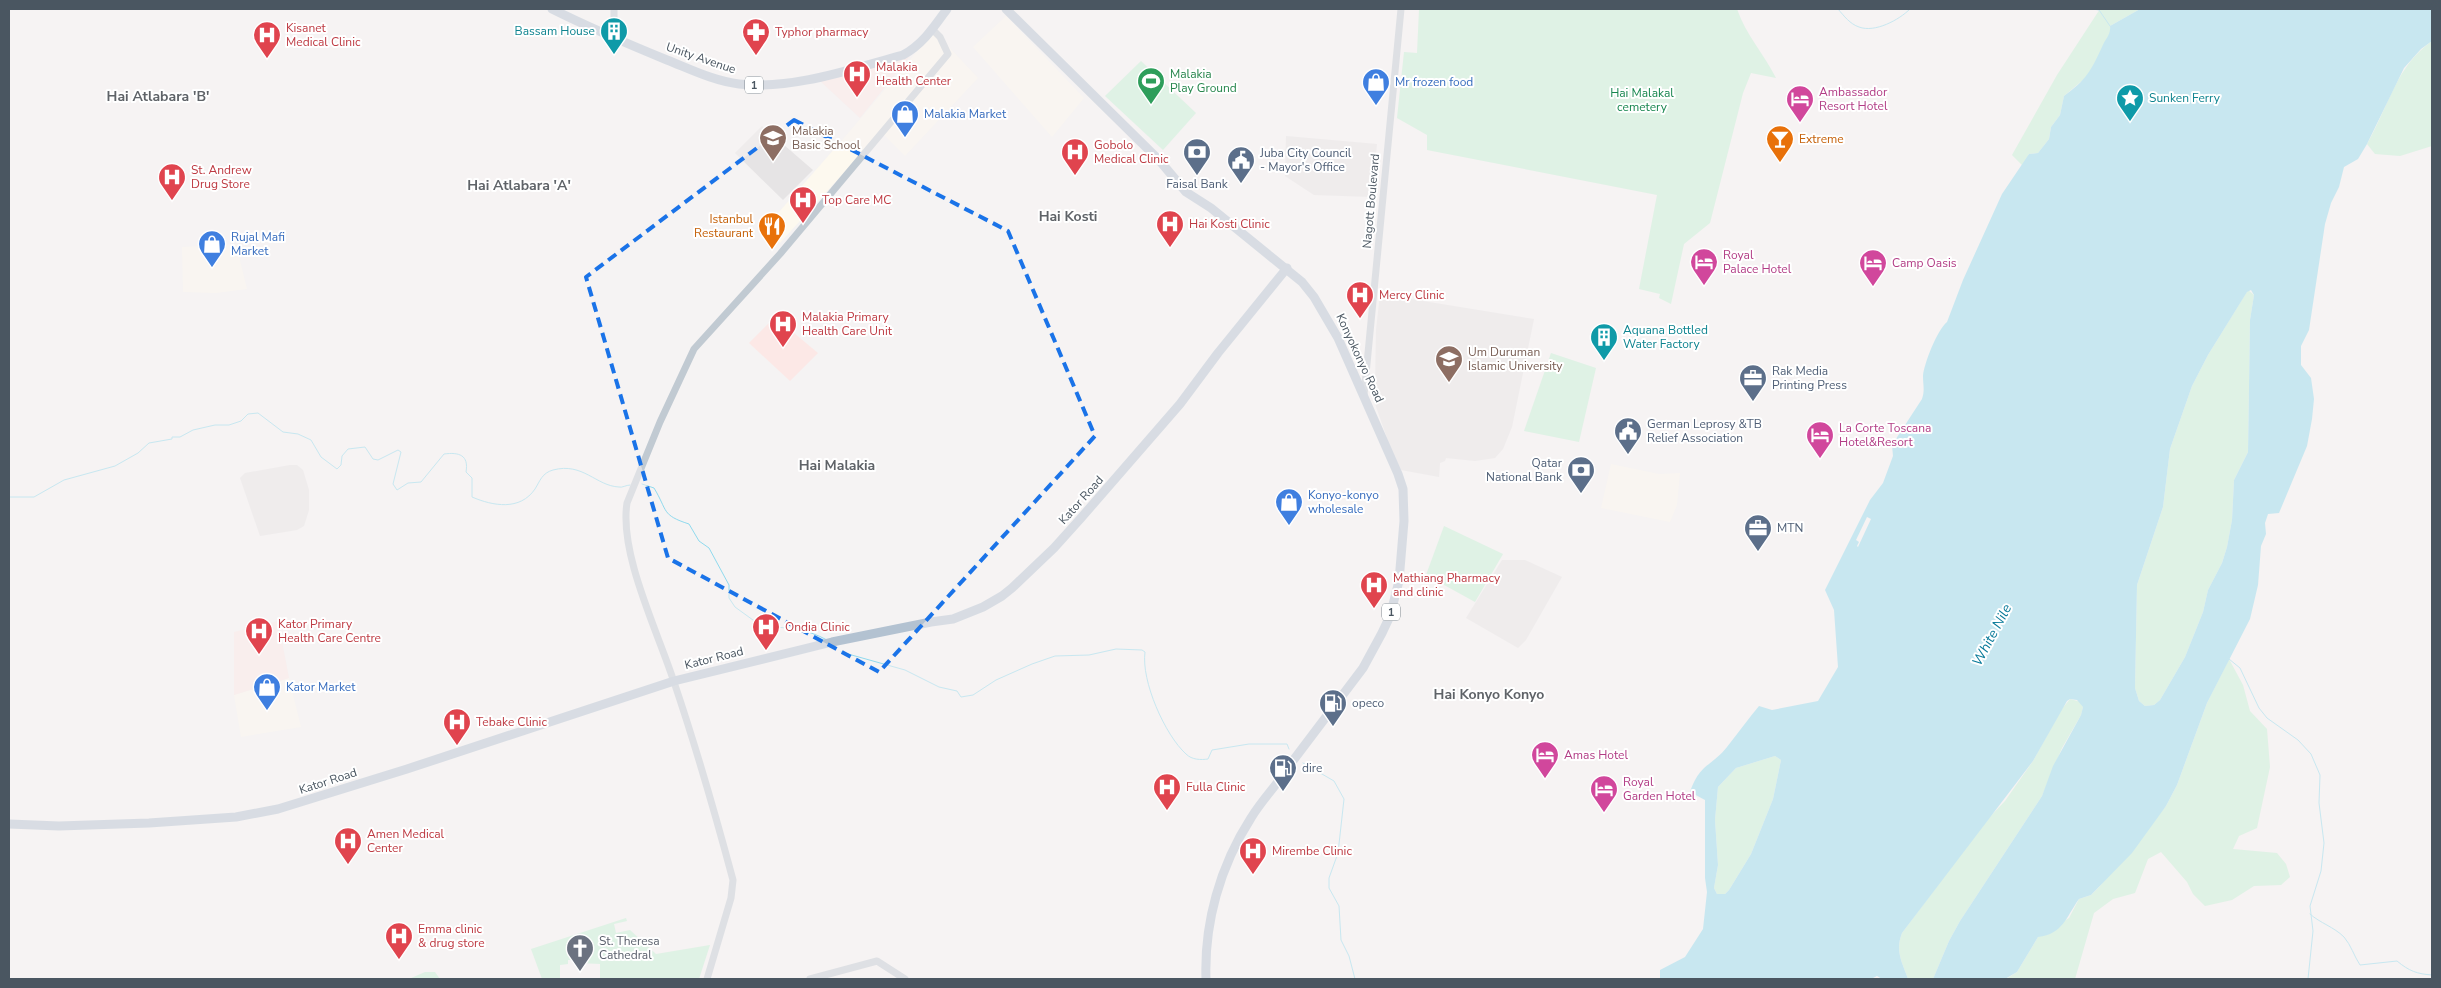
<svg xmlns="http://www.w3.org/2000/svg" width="2441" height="988" viewBox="0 0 2441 988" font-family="'Nunito Sans',sans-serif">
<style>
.commercial{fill:#fdf9ef}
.education{fill:#e6e4e5}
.medical{fill:#fce8e6}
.green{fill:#c3f1d5}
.water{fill:#90daee;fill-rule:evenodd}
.pier{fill:#f5f3f3}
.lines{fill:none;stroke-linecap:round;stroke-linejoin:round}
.stream{stroke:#90daee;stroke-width:1}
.minor{stroke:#c1cad2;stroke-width:7}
.major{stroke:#b3c2d1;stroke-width:9}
.marked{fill:none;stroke:#1a73e8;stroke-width:4;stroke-dasharray:10 6;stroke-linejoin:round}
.labels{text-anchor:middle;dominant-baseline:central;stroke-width:4;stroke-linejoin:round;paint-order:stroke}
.shield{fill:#fff;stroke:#808990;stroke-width:1}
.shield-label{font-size:11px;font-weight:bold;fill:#4a5661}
.health-label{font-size:12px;fill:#be3a42;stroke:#fff;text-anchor:start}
.culture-label{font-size:12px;fill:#0d838f;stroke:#fff;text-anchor:start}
.street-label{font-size:12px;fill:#4a5661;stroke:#fff}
.leisure-label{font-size:12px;fill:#27864d;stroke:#fff;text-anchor:start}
.shop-label{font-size:12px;fill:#366cbe;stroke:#fff;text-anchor:start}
.hotel-label{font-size:12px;fill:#b23c85;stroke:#fff;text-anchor:start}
.park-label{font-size:12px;fill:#17864f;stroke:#fff}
.education-label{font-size:12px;fill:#785e54;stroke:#fff;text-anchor:start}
.food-label{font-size:12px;fill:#c56008;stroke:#fff;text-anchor:start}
.service-label{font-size:12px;fill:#4e5e75;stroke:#fff;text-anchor:start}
.worship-label{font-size:12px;fill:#5b616d;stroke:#fff;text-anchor:start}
.neighbourhood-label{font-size:14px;font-weight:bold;fill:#5f6368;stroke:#fff}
.water-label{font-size:14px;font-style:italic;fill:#0c7c9b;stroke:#fff}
</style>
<rect width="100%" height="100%" fill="#f5f3f3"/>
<!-- commercial -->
<g class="commercial">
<polygon points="1006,16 1084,98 1052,137 973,47"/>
<polygon points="934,31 978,78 905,156 881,132 780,243 764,229 850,131"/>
<polygon points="236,244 247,289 216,293 183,292 182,247"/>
<polygon points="1611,464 1659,474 1680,473 1677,505 1670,522 1601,508"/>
<polygon points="289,678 301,727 241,737 234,695"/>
</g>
<!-- education -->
<g class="education">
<polygon points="762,126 813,170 783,200 735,153"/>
<polygon points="1286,136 1377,144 1372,197 1314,195 1285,176"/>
<polygon points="1380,294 1534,319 1512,427 1503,449 1495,458 1475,461 1446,458 1445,461 1440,463 1439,477 1401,470 1390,447 1371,392 1375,390 1376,330"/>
<polygon points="290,465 297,465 303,470 309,490 309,510 304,526 297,530 260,536 240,478 245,473"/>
<polygon points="1502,560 1525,560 1562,577 1526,640 1518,648 1466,618"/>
</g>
<!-- medical -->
<g class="medical">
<polygon points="910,56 860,118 818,79"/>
<polygon points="775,317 818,353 790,381 749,343"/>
<polygon points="278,621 289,678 234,695 234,632"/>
</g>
<!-- green -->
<g class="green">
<path d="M1405,9H1737C1746,35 1764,54 1776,78L1751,73L1743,93L1710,223L1684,244L1671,304L1659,298L1660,294L1639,289L1657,195L1427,150V135L1397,118L1404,52L1417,53L1419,10Z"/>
<polygon points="2100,9 2140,9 2110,26 2110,35 2090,74 2064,96 2060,115 2051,127 2049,139 2038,153 2029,154 2023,166 2012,155 2057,75"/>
<path d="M2432,41V146L2400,156L2375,154L2367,144C2388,108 2396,66 2432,41Z"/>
<polygon points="1141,61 1196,113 1163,150 1105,96"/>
<polygon points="2248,290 2254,295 2250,320 2248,452 2234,480 2232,520 2227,547 2222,563 2208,590 2203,612 2185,657 2160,700 2154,705 2145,706 2139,701 2135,688 2137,585 2163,507 2170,449 2192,386 2208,355"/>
<polygon points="1551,353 1596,368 1579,442 1524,431"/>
<polygon points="1444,526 1503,554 1475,602 1426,575"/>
<polygon points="2229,659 2243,685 2250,711 2267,729 2270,767 2257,828 2239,836 2233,849 2277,853 2286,864 2290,877 2281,885 2254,886 2232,900 2205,906 2193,894 2187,882 2161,852 2148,859 2135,893 2113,899 2094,913 2075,979 2006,979 2017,972 2038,937 2069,918 2079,899 2091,895 2099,887 2166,806 2177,785 2207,703"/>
<path d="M2070,699L2081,702L2083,707L2081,715L2062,748L2042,796L1960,921L1949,941L1933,979H1908C1902,962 1895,951 1902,933L1985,822L2005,801L2033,761L2061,710Z"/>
<polygon points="1775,756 1781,760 1773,799 1751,854 1729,890 1725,894 1717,894 1714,888 1718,865 1715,820 1718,787 1736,768"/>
<polygon points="626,918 627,921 614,924 616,933 630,930 656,954 710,945 699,979 600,979 600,964 580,963 580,960 568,960 568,964 560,965 560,979 542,979 531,949"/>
<polygon points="425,972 435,972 440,979 409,979"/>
</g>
<!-- water -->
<path class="water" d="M2140,9H2432V41L2421,49L2404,68L2367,144L2358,159L2344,167L2339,187L2331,203L2325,224L2309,330L2301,346V365L2311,378L2314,399L2312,419L2307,446L2279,513L2268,514L2265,523L2266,534L2261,546L2258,585L2250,619L2207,703L2177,785L2166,806L2132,853L2091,895L2079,899C2066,917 2063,934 2038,937L2017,972L2005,979H1933L1949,941L1960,921L2042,796L2053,766L2081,715L2083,707L2077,700L2070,699L2067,701L2033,761L1902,933C1895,951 1902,962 1908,979H1882L1877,976L1871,979H1660V970L1685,957L1703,929L1707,892L1705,878V800L1690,792C1700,763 1711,767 1727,747C1738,733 1748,719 1759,706L1772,710L1818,701L1838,667L1834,610L1825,590L1870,500L1883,483L1893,456L1892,445L1922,399C1925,390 1923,385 1923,376C1924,364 1937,330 1947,322L1963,280L2002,194L2029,154L2038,153L2049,139L2051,127L2060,115L2064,96C2086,80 2091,71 2102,47C2105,39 2111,35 2110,26ZM2251,290L2254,295L2250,320L2248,452L2234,480L2232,520L2227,547L2222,563L2208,590L2203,612L2185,657L2160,700L2154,705L2145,706L2139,701L2135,688L2137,585L2163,507L2170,449L2192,386L2208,355L2247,292ZM1775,756L1781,760L1773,799L1751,854L1729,890L1725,894H1717L1714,888L1718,865L1715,820L1718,787L1736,768Z"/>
<!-- pier -->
<polygon class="pier" points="1867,517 1871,519 1858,547 1857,546 1859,542 1856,540"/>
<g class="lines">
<!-- stream -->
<g class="stream">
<path d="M1838,9C1844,16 1850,24 1859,27C1875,33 1899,20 1910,9"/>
<polyline points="2093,9 2099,10 2110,26"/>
<path d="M642,484L654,488C668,511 661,515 689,524L699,541L709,548L729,585V598L735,607L764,628C786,626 807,629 827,640"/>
<path d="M9,497H34L64,480L115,466L138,453L149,443L172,439V437H180L193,430L215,425H229L241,421L248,414L258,413L283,432L298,434L311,440L321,457L337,469L341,465L342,456L348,449L365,447L373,459L378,460L398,450L401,452L393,484L397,490L408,483L421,482L444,454C459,452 469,455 466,472L472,478V497C493,506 520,511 535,489C540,481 542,473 553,470C583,462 596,486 619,487C622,488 626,485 630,485"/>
<path d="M841,652L905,670L939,687L957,691L961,697L973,695L996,680L1032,664L1055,656L1089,655L1116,649L1142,650L1145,652C1141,681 1165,735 1186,754C1192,760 1201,760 1208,759L1212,750L1249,744H1287L1289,749"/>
<polyline points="2229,659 2240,668 2259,708 2267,718 2298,740 2311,754 2320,775 2319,803 2324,843 2321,871 2310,906 2313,931 2308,979"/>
<polyline points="1303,763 1334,781 1344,799 1338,853 1329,878 1329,888 1339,906 1341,940 1349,956 1355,979"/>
<path d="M2310,914C2320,923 2334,927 2344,937C2351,945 2354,956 2360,965L2397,961C2409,971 2417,974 2432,975"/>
</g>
<!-- minor -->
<g class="minor">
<polyline points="614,9 614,39"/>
<polyline points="1364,395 1401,9"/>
<path d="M707,979L731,898L733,880C715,813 696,747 674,682C658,632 619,554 627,503L660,422L694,349L780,254L948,54L940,37L933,30"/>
<polyline points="810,979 877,961 905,979"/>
</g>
<!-- major -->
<g class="major">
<path d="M552,9C590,28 628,44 667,60C690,69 714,81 739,84C793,90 851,69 903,55C923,44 934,27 947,9"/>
<path d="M1006,9L1159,160L1186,192L1211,208L1302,282L1314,297L1338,338L1398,474L1403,489L1404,521L1399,581L1390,616L1382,633L1363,668L1292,762C1280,782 1263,798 1251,818C1220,866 1204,923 1206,979"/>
<polyline points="9,824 59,826 149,823 236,817 278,809 407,769 674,681 832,642 931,622 953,619 983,607 1002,596 1012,588 1054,548 1081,518 1180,404 1218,353 1287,268"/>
</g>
</g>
<!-- marked area -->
<path d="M0 0H2441V988H0ZM794,120L1008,231L1095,436L879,672L668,558L586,277Z" fill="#f5f3f3" fill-opacity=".55" fill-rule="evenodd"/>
<path class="marked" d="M794,120L1008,231L1095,436L879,672L668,558L586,277Z"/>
<!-- icons -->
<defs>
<g id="building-pin" transform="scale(1.4375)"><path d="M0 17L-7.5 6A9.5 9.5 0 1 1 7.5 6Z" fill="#0f9aa8" stroke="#fff"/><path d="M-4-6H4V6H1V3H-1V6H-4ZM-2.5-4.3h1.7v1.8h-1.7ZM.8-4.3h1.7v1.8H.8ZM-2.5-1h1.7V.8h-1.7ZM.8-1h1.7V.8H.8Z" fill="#fff"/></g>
<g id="pharmacy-pin" transform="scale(1.4375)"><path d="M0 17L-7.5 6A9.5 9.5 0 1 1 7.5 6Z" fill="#e0444e" stroke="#fff"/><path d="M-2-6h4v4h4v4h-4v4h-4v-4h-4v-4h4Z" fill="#fff"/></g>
<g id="hospital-pin" transform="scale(1.4375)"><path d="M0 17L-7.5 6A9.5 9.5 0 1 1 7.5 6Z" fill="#e0444e" stroke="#fff"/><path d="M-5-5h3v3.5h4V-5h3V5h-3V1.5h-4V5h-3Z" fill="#fff"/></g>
<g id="stadium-pin" transform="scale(1.4375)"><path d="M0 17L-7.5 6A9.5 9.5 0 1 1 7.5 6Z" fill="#2e9e5b" stroke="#fff"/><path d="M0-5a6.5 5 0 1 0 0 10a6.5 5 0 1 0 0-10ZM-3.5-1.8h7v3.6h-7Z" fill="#fff"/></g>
<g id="shop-pin" transform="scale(1.4375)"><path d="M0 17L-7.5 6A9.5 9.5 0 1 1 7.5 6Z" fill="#3f7fe0" stroke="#fff"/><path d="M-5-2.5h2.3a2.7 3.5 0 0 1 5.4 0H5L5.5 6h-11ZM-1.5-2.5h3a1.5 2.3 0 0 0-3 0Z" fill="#fff"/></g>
<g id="sight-pin" transform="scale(1.4375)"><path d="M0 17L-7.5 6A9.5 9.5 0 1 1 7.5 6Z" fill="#0f9aa8" stroke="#fff"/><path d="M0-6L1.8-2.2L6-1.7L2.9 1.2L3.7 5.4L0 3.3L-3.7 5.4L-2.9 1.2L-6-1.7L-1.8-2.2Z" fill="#fff"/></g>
<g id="hotel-pin" transform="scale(1.4375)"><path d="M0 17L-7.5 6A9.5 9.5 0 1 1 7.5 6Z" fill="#d1479c" stroke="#fff"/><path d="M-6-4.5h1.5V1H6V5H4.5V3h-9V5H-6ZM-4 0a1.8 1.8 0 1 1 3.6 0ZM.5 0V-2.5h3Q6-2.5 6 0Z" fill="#fff"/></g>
<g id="school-pin" transform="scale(1.4375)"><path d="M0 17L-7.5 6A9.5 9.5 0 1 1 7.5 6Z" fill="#8d6e63" stroke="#fff"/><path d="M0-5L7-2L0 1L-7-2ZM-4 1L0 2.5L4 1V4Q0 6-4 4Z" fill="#fff"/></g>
<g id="bar-pin" transform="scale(1.4375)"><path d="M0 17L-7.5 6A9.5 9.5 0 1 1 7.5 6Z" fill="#e8710a" stroke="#fff"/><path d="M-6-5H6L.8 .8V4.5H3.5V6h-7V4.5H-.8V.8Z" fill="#fff"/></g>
<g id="bank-pin" transform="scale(1.4375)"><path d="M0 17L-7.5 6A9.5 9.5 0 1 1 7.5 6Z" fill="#5c6f8a" stroke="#fff"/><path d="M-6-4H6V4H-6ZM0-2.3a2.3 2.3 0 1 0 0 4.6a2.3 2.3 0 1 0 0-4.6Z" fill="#fff"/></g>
<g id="civic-pin" transform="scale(1.4375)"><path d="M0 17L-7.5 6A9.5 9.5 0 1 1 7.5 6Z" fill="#5c6f8a" stroke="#fff"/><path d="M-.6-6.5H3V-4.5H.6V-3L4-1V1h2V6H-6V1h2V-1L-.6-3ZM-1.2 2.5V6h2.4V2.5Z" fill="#fff"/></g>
<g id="restaurant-pin" transform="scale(1.4375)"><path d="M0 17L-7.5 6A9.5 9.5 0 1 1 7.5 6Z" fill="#e8710a" stroke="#fff"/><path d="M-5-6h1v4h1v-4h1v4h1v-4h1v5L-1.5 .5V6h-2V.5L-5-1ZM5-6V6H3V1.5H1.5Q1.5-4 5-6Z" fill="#fff"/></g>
<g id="university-pin" transform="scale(1.4375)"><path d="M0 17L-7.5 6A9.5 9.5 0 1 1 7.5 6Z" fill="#8d6e63" stroke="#fff"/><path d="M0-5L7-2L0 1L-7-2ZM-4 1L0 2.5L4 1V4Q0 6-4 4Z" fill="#fff"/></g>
<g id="office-pin" transform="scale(1.4375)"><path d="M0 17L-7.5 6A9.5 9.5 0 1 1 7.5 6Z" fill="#5c6f8a" stroke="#fff"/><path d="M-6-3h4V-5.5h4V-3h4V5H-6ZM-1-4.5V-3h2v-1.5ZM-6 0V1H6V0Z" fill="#fff"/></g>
<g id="fuel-pin" transform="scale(1.4375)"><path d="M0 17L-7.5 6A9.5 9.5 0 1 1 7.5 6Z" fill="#5c6f8a" stroke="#fff"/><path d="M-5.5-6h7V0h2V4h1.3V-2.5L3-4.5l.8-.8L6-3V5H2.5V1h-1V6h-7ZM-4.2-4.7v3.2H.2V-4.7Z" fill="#fff"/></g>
<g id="church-pin" transform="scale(1.4375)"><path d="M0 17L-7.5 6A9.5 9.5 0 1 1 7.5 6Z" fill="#6b7280" stroke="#fff"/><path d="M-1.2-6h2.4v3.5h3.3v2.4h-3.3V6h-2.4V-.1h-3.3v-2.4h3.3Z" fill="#fff"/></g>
</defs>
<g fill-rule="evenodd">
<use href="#building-pin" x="614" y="31"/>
<use href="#pharmacy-pin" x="756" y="32"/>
<use href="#hospital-pin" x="267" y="35"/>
<use href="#hospital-pin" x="857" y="74"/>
<use href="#stadium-pin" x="1151" y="81"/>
<use href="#shop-pin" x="1376" y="82"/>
<use href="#sight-pin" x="2130" y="98"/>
<use href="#hotel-pin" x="1800" y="99"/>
<use href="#shop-pin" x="905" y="114"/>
<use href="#school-pin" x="773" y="138"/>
<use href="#bar-pin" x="1780" y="139"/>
<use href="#hospital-pin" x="1075" y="152"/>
<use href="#bank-pin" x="1197" y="152"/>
<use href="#civic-pin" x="1241" y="160"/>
<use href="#hospital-pin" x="172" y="177"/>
<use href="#hospital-pin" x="803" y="200"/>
<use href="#hospital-pin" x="1170" y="224"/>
<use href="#restaurant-pin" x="772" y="226"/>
<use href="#shop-pin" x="212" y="244"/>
<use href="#hotel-pin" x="1704" y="262"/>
<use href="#hotel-pin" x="1873" y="263"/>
<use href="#hospital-pin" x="1360" y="295"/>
<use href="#hospital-pin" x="783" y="324"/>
<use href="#building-pin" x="1604" y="337"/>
<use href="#university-pin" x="1449" y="359"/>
<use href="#office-pin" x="1753" y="378"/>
<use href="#civic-pin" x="1628" y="431"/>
<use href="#hotel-pin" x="1820" y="435"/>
<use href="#bank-pin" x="1581" y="470"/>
<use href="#shop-pin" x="1289" y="502"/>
<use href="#office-pin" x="1758" y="528"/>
<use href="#hospital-pin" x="1374" y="585"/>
<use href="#hospital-pin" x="766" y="627"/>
<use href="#hospital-pin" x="259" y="631"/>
<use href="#shop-pin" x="267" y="687"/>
<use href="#fuel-pin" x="1333" y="703"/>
<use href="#hospital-pin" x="457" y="722"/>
<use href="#hotel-pin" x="1545" y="755"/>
<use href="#fuel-pin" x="1283" y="768"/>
<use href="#hospital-pin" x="1167" y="787"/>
<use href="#hotel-pin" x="1604" y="789"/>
<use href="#hospital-pin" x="348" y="841"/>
<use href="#hospital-pin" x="1253" y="851"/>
<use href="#hospital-pin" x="399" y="936"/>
<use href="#church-pin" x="580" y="948"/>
</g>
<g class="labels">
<!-- shield labels -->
<g class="shield">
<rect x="745" y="76.5" width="18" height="17" rx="4"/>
<rect x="1382" y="603.5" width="18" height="17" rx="4"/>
</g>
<g class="shield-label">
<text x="754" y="85">1</text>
<text x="1391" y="612">1</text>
</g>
<!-- health labels -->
<g class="health-label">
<text x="286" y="28">Kisanet<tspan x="286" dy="14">Medical Clinic</tspan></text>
<text x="775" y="32">Typhor pharmacy</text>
<text x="876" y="67">Malakia<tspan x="876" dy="14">Health Center</tspan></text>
<text x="1094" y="145">Gobolo<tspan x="1094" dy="14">Medical Clinic</tspan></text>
<text x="191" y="170">St. Andrew<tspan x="191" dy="14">Drug Store</tspan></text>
<text x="822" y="200">Top Care MC</text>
<text x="1189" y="224">Hai Kosti Clinic</text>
<text x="1379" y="295">Mercy Clinic</text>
<text x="802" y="317">Malakia Primary<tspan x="802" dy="14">Health Care Unit</tspan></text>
<text x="1393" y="578">Mathiang Pharmacy<tspan x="1393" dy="14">and clinic</tspan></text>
<text x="278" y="624">Kator Primary<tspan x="278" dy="14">Health Care Centre</tspan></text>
<text x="785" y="627">Ondia Clinic</text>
<text x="476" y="722">Tebake Clinic</text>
<text x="1186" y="787">Fulla Clinic</text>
<text x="367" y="834">Amen Medical<tspan x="367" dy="14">Center</tspan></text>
<text x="1272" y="851">Mirembe Clinic</text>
<text x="418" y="929">Emma clinic<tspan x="418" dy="14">&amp; drug store</tspan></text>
</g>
<!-- culture labels -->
<g class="culture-label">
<text x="595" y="31" text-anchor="end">Bassam House</text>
<text x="2149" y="98">Sunken Ferry</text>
<text x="1623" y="330">Aquana Bottled<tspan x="1623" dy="14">Water Factory</tspan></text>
</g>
<!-- street labels -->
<g class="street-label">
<text transform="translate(701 58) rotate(19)">Unity Avenue</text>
<text transform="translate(1371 201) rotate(-85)">Nagott Boulevard</text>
<text transform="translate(1360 358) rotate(65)">Konyokonyo Road</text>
<text transform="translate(1081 500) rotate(-48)">Kator Road</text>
<text transform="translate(714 658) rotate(-14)">Kator Road</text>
<text transform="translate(328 781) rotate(-18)">Kator Road</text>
</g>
<!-- leisure labels -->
<g class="leisure-label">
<text x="1170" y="74">Malakia<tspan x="1170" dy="14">Play Ground</tspan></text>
</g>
<!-- shop labels -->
<g class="shop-label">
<text x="1395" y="82">Mr frozen food</text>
<text x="924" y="114">Malakia Market</text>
<text x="231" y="237">Rujal Mafi<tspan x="231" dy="14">Market</tspan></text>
<text x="1308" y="495">Konyo-konyo<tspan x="1308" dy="14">wholesale</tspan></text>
<text x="286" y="687">Kator Market</text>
</g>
<!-- hotel labels -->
<g class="hotel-label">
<text x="1819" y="92">Ambassador<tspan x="1819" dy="14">Resort Hotel</tspan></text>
<text x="1723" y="255">Royal<tspan x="1723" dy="14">Palace Hotel</tspan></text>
<text x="1892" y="263">Camp Oasis</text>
<text x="1839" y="428">La Corte Toscana<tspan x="1839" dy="14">Hotel&amp;Resort</tspan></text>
<text x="1564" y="755">Amas Hotel</text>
<text x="1623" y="782">Royal<tspan x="1623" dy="14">Garden Hotel</tspan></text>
</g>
<!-- park labels -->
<g class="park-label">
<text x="1642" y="93">Hai Malakal<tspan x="1642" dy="14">cemetery</tspan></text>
</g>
<!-- education labels -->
<g class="education-label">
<text x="792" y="131">Malakia<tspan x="792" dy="14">Basic School</tspan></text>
<text x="1468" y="352">Um Duruman<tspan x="1468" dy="14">Islamic University</tspan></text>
</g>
<!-- food labels -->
<g class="food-label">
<text x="1799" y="139">Extreme</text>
<text x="753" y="219" text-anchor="end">Istanbul<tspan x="753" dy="14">Restaurant</tspan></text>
</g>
<!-- service labels -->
<g class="service-label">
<text x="1260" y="153">Juba City Council<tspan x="1260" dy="14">- Mayor's Office</tspan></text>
<text x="1197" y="184" text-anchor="middle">Faisal Bank</text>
<text x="1772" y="371">Rak Media<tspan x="1772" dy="14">Printing Press</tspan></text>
<text x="1647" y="424">German Leprosy &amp;TB<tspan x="1647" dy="14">Relief Association</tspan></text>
<text x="1562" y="463" text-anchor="end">Qatar<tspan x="1562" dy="14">National Bank</tspan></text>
<text x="1777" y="528">MTN</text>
<text x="1352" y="703">opeco</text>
<text x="1302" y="768">dire</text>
</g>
<!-- worship labels -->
<g class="worship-label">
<text x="599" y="941">St. Theresa<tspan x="599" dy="14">Cathedral</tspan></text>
</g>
<!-- neighbourhood labels -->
<g class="neighbourhood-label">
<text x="158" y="96">Hai Atlabara 'B'</text>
<text x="519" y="185">Hai Atlabara 'A'</text>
<text x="1068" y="216">Hai Kosti</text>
<text x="837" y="465">Hai Malakia</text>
<text x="1489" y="694">Hai Konyo Konyo</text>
</g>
<!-- water labels -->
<g class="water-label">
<text transform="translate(1992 635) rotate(-62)">White Nile</text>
</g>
</g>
<!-- border -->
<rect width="2441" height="988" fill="none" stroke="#4a5661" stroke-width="20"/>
</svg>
